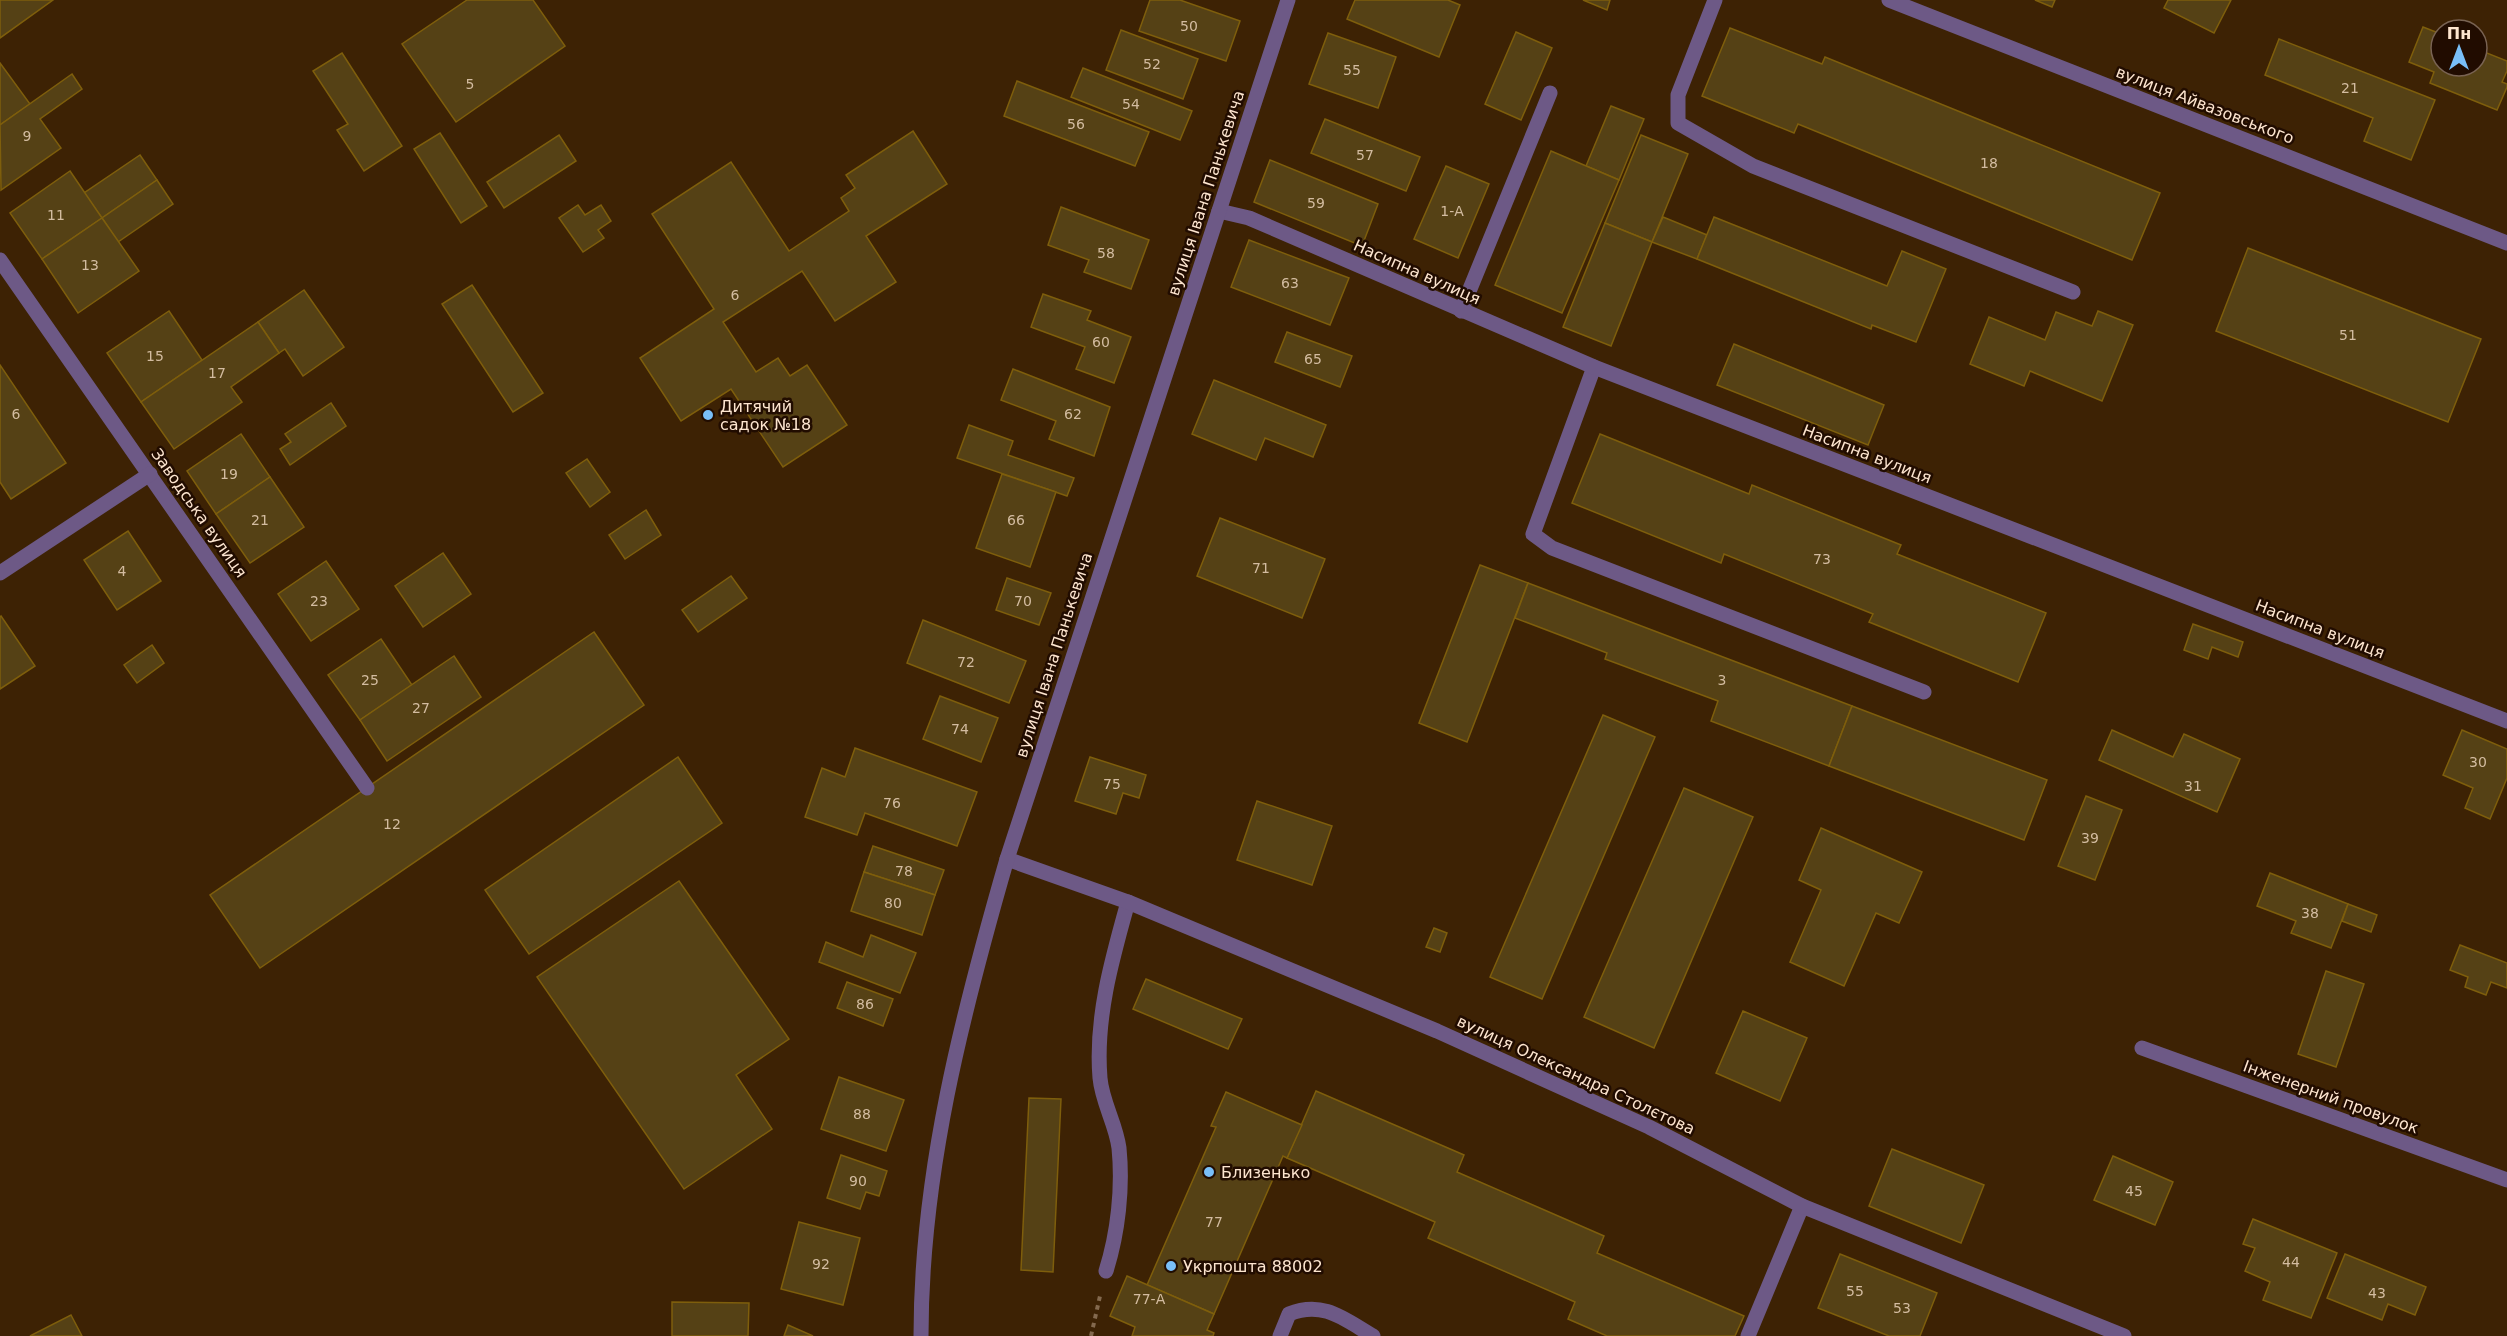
<svg xmlns="http://www.w3.org/2000/svg" width="2507" height="1336" viewBox="0 0 2507 1336" font-family="'DejaVu Sans',sans-serif">
<style>
.building{fill:#554115;stroke:#7e5e0c;stroke-width:1.5}
.lines{fill:none;stroke-linecap:round;stroke-linejoin:round}
.path{stroke:#83694e;stroke-width:4;stroke-dasharray:4.5 4.5;stroke-linecap:butt}
.service{stroke:#6d5986;stroke-width:15}
.minor{stroke:#6d5986;stroke-width:15}
.poi-dot{fill:#79bff8;stroke:#210c00;stroke-width:2}
.labels{text-anchor:middle;dominant-baseline:central;stroke-width:5;stroke-linejoin:round;paint-order:stroke}
.number-label{font-size:14px;fill:#d3bca0}
.street-label{font-size:16px;fill:#fde5cf;stroke:#210c00}
.poi-label{font-size:16px;fill:#fde5cf;stroke:#210c00;text-anchor:start}
</style>
<rect width="100%" height="100%" fill="#3d2204"/>
<!-- building -->
<g class="building">
<polygon points="0,0 53,0 0,38"/>
<polygon points="467,0 533,0 565,46 456,122 402,44"/>
<polygon points="1150,0 1180,0 1240,21 1226,61 1139,31"/>
<polygon points="1355,0 1448,0 1460,5 1439,57 1347,19"/>
<polygon points="1583,0 1610,0 1607,10"/>
<polygon points="2035,0 2055,0 2052,7"/>
<polygon points="2168,0 2231,0 2214,33 2164,8"/>
<polygon points="2423,27 2441,34 2441,66 2477,66 2477,49 2507,61 2507,71 2502,82 2507,84 2507,87 2497,110 2430,83 2434,72 2409,62"/>
<polygon points="1730,28 1822,64 1825,57 2160,193 2132,260 1798,124 1794,133 1702,96"/>
<polygon points="1121,30 1198,59 1183,99 1106,70"/>
<polygon points="1516,32 1552,48 1521,120 1485,104"/>
<polygon points="1328,33 1396,57 1378,108 1309,84"/>
<polygon points="2279,39 2435,100 2411,160 2364,141 2373,118 2265,75"/>
<polygon points="342,53 402,146 364,171 337,130 348,124 313,71"/>
<polygon points="0,63 30,104 0,125"/>
<polygon points="1083,68 1192,111 1180,140 1071,97"/>
<polygon points="72,74 82,89 40,119 61,148 1,190 0,125"/>
<polygon points="1017,81 1149,132 1135,166 1004,116"/>
<polygon points="1611,106 1644,119 1619,180 1586,166"/>
<polygon points="1325,119 1420,157 1406,191 1311,153"/>
<polygon points="913,131 947,184 866,236 896,282 835,321 802,271 723,322 756,372 778,358 790,376 807,365 847,425 783,467 731,389 681,421 640,358 714,309 652,214 731,162 789,251 849,211 841,198 855,188 846,175"/>
<polygon points="440,133 487,206 461,223 414,149"/>
<polygon points="559,135 576,161 504,208 487,182"/>
<polygon points="1641,135 1688,154 1652,242 1605,223"/>
<polygon points="1551,151 1619,180 1562,313 1495,285"/>
<polygon points="140,155 157,180 102,218 84,193"/>
<polygon points="1270,160 1378,204 1362,246 1254,202"/>
<polygon points="1446,166 1489,184 1458,258 1414,239"/>
<polygon points="70,171 102,218 42,259 10,213"/>
<polygon points="157,180 173,204 118,242 102,218"/>
<polygon points="578,205 585,215 601,205 611,221 598,230 604,238 583,252 559,218"/>
<polygon points="1061,207 1149,240 1131,289 1084,272 1089,260 1048,245"/>
<polygon points="1663,217 1707,235 1697,259 1652,242"/>
<polygon points="1714,217 1887,286 1902,251 1946,269 1916,342 1872,325 1871,329 1697,259"/>
<polygon points="102,218 139,271 78,313 42,259"/>
<polygon points="1605,223 1652,242 1611,346 1563,327"/>
<polygon points="1249,240 1349,278 1330,325 1231,287"/>
<polygon points="2248,248 2481,339 2448,422 2216,331"/>
<polygon points="472,285 543,393 513,412 442,304"/>
<polygon points="304,290 344,347 303,376 285,349 279,353 258,322"/>
<polygon points="1043,294 1091,311 1087,320 1131,337 1114,383 1076,369 1085,347 1031,327"/>
<polygon points="169,311 202,360 141,402 107,353"/>
<polygon points="2098,311 2133,325 2102,401 2030,371 2024,386 1970,364 1989,317 2045,340 2056,312 2092,326"/>
<polygon points="258,322 279,353 231,387 242,402 174,449 141,402"/>
<polygon points="1287,332 1352,356 1340,387 1275,362"/>
<polygon points="1734,344 1884,405 1868,445 1717,385"/>
<polygon points="0,365 66,463 11,499 0,482"/>
<polygon points="1013,369 1110,407 1094,456 1049,439 1056,421 1001,400"/>
<polygon points="1214,380 1326,425 1313,457 1265,438 1256,460 1192,434"/>
<polygon points="331,403 346,426 290,465 280,449 291,442 285,434"/>
<polygon points="969,425 1013,441 1008,455 1074,478 1067,496 957,458"/>
<polygon points="241,434 270,477 216,514 187,471"/>
<polygon points="1600,434 1749,494 1752,485 1901,545 1897,554 2046,613 2018,682 1869,622 1873,614 1724,554 1721,563 1572,503"/>
<polygon points="587,459 610,492 590,507 566,473"/>
<polygon points="1002,474 1056,492 1030,567 976,548"/>
<polygon points="270,477 304,527 250,563 216,514"/>
<polygon points="646,510 661,535 625,559 609,535"/>
<polygon points="1220,518 1325,559 1302,618 1197,576"/>
<polygon points="128,531 161,581 117,610 84,560"/>
<polygon points="443,553 471,594 423,627 395,586"/>
<polygon points="326,561 359,609 311,641 278,594"/>
<polygon points="1480,565 1528,583 1467,742 1419,723"/>
<polygon points="731,576 747,598 698,632 682,610"/>
<polygon points="1007,578 1051,593 1039,625 996,610"/>
<polygon points="1528,583 1852,706 1829,766 1711,721 1718,701 1605,659 1607,653 1515,618"/>
<polygon points="1,616 35,666 0,689 0,617"/>
<polygon points="923,620 1026,661 1009,703 907,663"/>
<polygon points="2193,624 2243,642 2238,657 2212,647 2208,659 2184,650"/>
<polygon points="594,632 644,705 260,968 210,895"/>
<polygon points="381,639 412,685 360,720 328,675"/>
<polygon points="152,645 164,663 137,683 124,665"/>
<polygon points="454,656 481,697 387,761 360,720"/>
<polygon points="940,696 998,718 981,762 923,739"/>
<polygon points="1852,706 2047,780 2024,840 1829,766"/>
<polygon points="1603,715 1655,737 1542,999 1490,977"/>
<polygon points="2112,730 2173,757 2184,734 2240,759 2217,812 2099,760"/>
<polygon points="2462,730 2507,749 2507,778 2490,819 2465,808 2473,788 2443,775"/>
<polygon points="855,748 977,792 957,846 865,813 857,835 805,817 822,768 845,777"/>
<polygon points="678,757 722,823 529,954 485,890"/>
<polygon points="1090,757 1146,775 1139,798 1123,793 1116,814 1075,801"/>
<polygon points="1684,788 1753,817 1654,1048 1584,1017"/>
<polygon points="2086,796 2122,810 2095,880 2058,866"/>
<polygon points="1257,801 1332,826 1312,885 1237,860"/>
<polygon points="1821,828 1922,872 1899,923 1876,913 1844,986 1790,962 1821,890 1799,880"/>
<polygon points="873,846 944,870 935,895 864,872"/>
<polygon points="864,872 935,895 922,935 851,911"/>
<polygon points="2270,873 2348,904 2331,948 2291,933 2296,921 2257,906"/>
<polygon points="679,881 789,1039 736,1075 772,1129 684,1189 537,977"/>
<polygon points="2348,904 2377,915 2371,932 2342,921"/>
<polygon points="1434,928 1447,933 1440,952 1426,947"/>
<polygon points="871,935 916,953 900,993 819,962 826,942 863,957"/>
<polygon points="2460,945 2507,963 2507,988 2491,982 2486,995 2465,987 2468,977 2450,970"/>
<polygon points="2326,971 2364,984 2336,1067 2298,1054"/>
<polygon points="1146,979 1242,1019 1228,1049 1133,1009"/>
<polygon points="847,982 893,999 883,1026 837,1008"/>
<polygon points="1743,1011 1807,1038 1780,1101 1716,1073"/>
<polygon points="839,1077 904,1100 886,1151 821,1129"/>
<polygon points="1316,1091 1464,1155 1457,1172 1604,1236 1597,1253 1744,1316 1735,1336 1607,1336 1568,1319 1575,1302 1428,1238 1435,1222 1287,1158"/>
<polygon points="1226,1092 1302,1125 1287,1158 1283,1156 1214,1314 1147,1285 1216,1127 1211,1126"/>
<polygon points="1029,1098 1061,1099 1053,1272 1021,1270"/>
<polygon points="1892,1149 1984,1185 1961,1243 1869,1206"/>
<polygon points="841,1155 887,1171 879,1196 866,1192 860,1209 827,1198"/>
<polygon points="2113,1156 2173,1182 2155,1225 2094,1200"/>
<polygon points="2253,1219 2337,1253 2311,1318 2263,1300 2270,1282 2245,1271 2255,1248 2243,1244"/>
<polygon points="799,1222 860,1238 843,1305 781,1289"/>
<polygon points="1840,1254 1937,1293 1920,1336 1889,1336 1818,1308"/>
<polygon points="2345,1254 2426,1287 2415,1315 2388,1304 2382,1320 2327,1298"/>
<polygon points="1127,1276 1214,1314 1207,1330 1214,1333 1213,1336 1132,1336 1135,1327 1110,1316"/>
<polygon points="672,1302 749,1303 748,1336 672,1336"/>
<polygon points="71,1315 82,1336 30,1336"/>
<polygon points="788,1325 813,1336 784,1336"/>
</g>
<g class="lines">
<!-- path -->
<polyline class="path" points="1091,1336 1100,1296"/>
<!-- service -->
<g class="service">
<polyline points="1715,0 1678,95 1678,123 1753,166 2073,292"/>
<polyline points="1461,311 1550,93"/>
<polyline points="1594,367 1533,534 1552,548 1924,692"/>
<path d="M1106,1271C1118,1233 1123,1188 1119,1148C1116,1124 1102,1102 1100,1078C1095,1018 1112,959 1128,902"/>
<path d="M1280,1336L1289,1314C1323,1300 1344,1319 1373,1336"/>
<polyline points="1748,1336 1802,1206"/>
</g>
<!-- minor -->
<g class="minor">
<polyline points="1889,0 2507,243"/>
<polyline points="1219,211 1249,218 1594,367 2507,721"/>
<polyline points="0,260 367,788"/>
<polyline points="0,573 150,474"/>
<polyline points="1007,859 1128,902 1437,1031 1649,1127 1802,1206 2124,1336"/>
<polyline points="2142,1048 2507,1180"/>
<path d="M921,1336C921,1173 962,1015 1007,859L1288,0"/>
</g>
</g>
<!-- markers -->
<g class="poi-dot">
<circle cx="708" cy="415" r="6"/>
<circle cx="1209" cy="1172" r="6"/>
<circle cx="1171" cy="1266" r="6"/>
</g>
<g class="labels">
<!-- number labels -->
<g class="number-label">
<text x="1189" y="26">50</text>
<text x="1152" y="64">52</text>
<text x="1352" y="70">55</text>
<text x="470" y="84">5</text>
<text x="2350" y="88">21</text>
<text x="1131" y="104">54</text>
<text x="1076" y="124">56</text>
<text x="27" y="136">9</text>
<text x="1365" y="155">57</text>
<text x="1989" y="163">18</text>
<text x="1316" y="203">59</text>
<text x="1452" y="211">1-А</text>
<text x="56" y="215">11</text>
<text x="1106" y="253">58</text>
<text x="90" y="265">13</text>
<text x="1290" y="283">63</text>
<text x="735" y="295">6</text>
<text x="2348" y="335">51</text>
<text x="1101" y="342">60</text>
<text x="155" y="356">15</text>
<text x="1313" y="359">65</text>
<text x="217" y="373">17</text>
<text x="16" y="414">6</text>
<text x="1073" y="414">62</text>
<text x="229" y="474">19</text>
<text x="260" y="520">21</text>
<text x="1016" y="520">66</text>
<text x="1822" y="559">73</text>
<text x="1261" y="568">71</text>
<text x="122" y="571">4</text>
<text x="319" y="601">23</text>
<text x="1023" y="601">70</text>
<text x="966" y="662">72</text>
<text x="370" y="680">25</text>
<text x="1722" y="680">3</text>
<text x="421" y="708">27</text>
<text x="960" y="729">74</text>
<text x="2478" y="762">30</text>
<text x="1112" y="784">75</text>
<text x="2193" y="786">31</text>
<text x="892" y="803">76</text>
<text x="392" y="824">12</text>
<text x="2090" y="838">39</text>
<text x="904" y="871">78</text>
<text x="893" y="903">80</text>
<text x="2310" y="913">38</text>
<text x="865" y="1004">86</text>
<text x="862" y="1114">88</text>
<text x="858" y="1181">90</text>
<text x="2134" y="1191">45</text>
<text x="1214" y="1222">77</text>
<text x="2291" y="1262">44</text>
<text x="821" y="1264">92</text>
<text x="1855" y="1291">55</text>
<text x="2377" y="1293">43</text>
<text x="1149" y="1299">77-А</text>
<text x="1902" y="1308">53</text>
</g>
<!-- street labels -->
<g class="street-label">
<text transform="translate(2205 105) rotate(21)">вулиця Айвазовського</text>
<text transform="translate(1206 193) rotate(-72)">вулиця Івана Панькевича</text>
<text transform="translate(1417 272) rotate(24)">Насипна вулиця</text>
<text transform="translate(1867 454) rotate(21)">Насипна вулиця</text>
<text transform="translate(199 513) rotate(55)">Заводська вулиця</text>
<text transform="translate(2320 629) rotate(21)">Насипна вулиця</text>
<text transform="translate(1054 655) rotate(-72)">вулиця Івана Панькевича</text>
<text transform="translate(1576 1075) rotate(25)">вулиця Олександра Столєтова</text>
<text transform="translate(2331 1097) rotate(20)">Інженерний провулок</text>
</g>
<!-- poi labels -->
<g class="poi-label">
<text x="720" y="406">Дитячий<tspan x="720" dy="18">садок №18</tspan></text>
<text x="1221" y="1172">Близенько</text>
<text x="1183" y="1266">Укрпошта 88002</text>
</g>
</g>
<!-- north arrow -->
<g transform="translate(2459 48)"><circle r="28" fill="#210c00" stroke="#796353" stroke-width="1.5"/>
<path d="M0-4.5L10 22L0 15L-10 22Z" fill="#79bff8"/>
<text y="-9" font-size="16" font-weight="bold" text-anchor="middle" fill="#fde5cf">Пн</text>
</g>
</svg>
